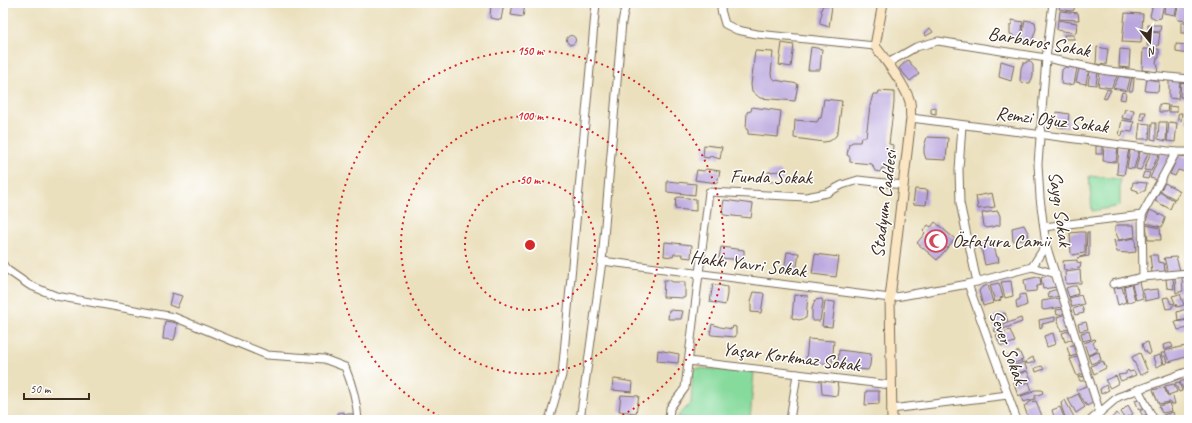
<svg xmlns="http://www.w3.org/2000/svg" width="1192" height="423" viewBox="0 0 1192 423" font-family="Caveat,sans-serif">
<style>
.green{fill:#86da9c;stroke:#60825d}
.building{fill:#b9a6dd}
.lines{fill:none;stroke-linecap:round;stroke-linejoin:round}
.street-casing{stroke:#796a56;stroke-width:9}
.secondary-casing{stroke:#796a56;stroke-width:11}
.street{stroke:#fff;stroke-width:7}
.secondary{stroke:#fbe6c4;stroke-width:9}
.ring{fill:none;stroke:#d62828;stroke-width:2;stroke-dasharray:2 4}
.labels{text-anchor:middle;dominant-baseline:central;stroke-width:3;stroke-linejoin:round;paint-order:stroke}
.street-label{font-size:19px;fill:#3b2a1e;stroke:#fff}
.poi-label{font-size:19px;fill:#3b2a1e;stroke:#fff;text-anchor:start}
.centre{fill:#d62828;stroke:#fff;stroke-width:2}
.ring-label{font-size:12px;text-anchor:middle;font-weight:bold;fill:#d62828;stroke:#fff;stroke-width:3;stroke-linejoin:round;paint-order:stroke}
</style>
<rect width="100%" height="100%" fill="#fff"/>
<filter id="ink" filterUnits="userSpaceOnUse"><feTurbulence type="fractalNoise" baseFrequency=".025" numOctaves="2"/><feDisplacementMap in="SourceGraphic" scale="8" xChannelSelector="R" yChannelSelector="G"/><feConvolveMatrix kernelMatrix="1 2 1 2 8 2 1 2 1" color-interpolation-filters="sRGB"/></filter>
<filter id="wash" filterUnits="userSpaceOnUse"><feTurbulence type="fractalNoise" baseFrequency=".012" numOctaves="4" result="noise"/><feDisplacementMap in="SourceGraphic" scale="16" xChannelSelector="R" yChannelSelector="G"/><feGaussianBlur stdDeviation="0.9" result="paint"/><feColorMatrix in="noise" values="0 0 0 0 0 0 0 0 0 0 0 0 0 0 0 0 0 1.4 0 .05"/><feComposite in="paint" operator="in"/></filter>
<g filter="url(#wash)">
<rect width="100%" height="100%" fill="#ebe0bd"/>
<!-- green -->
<g class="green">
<polygon points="1089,176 1120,179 1120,206 1092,211"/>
<polygon points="698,368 754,372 750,420 715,420 677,417 691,403 693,370"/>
</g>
<g id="blocks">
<!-- building -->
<g class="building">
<polygon points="491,3 504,3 501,20 490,18"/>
<polygon points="513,3 525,3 523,17 511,15"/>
<polygon points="1025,3 1038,3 1038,5 1027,5"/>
<polygon points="1060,3 1075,3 1074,10 1071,11 1059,9"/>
<polygon points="1153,3 1164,3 1161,18 1156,19 1150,16"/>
<polygon points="1165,3 1178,3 1175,15 1164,13"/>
<polygon points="1179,4 1189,5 1189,21 1178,20 1176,15"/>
<polygon points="823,5 832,6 829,27 820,24 820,20 822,13 821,10"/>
<polygon points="1060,11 1078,13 1079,20 1059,19"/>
<polygon points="1125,13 1143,14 1141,43 1122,42"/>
<polygon points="1012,20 1023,22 1021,39 1014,38 1013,35 1010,34 1010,25 1012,24"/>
<polygon points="1025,20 1035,22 1036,29 1032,41 1022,39"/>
<polygon points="1058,20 1077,23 1076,33 1057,30"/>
<rect x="1181" y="23" width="8" height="10"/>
<polygon points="1148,25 1161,25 1160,32 1148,31"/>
<polygon points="930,28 933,32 926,36 924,33"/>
<polygon points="1148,32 1160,33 1158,46 1147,46"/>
<rect x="1064" y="35" width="10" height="4"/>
<circle cx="571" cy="40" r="4.5"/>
<polygon points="782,43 794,45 791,67 779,65"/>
<polygon points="1176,44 1189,45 1189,54 1176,52"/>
<polygon points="811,47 822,49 820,70 808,70"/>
<polygon points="1097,47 1108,49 1106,65 1096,64"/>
<polygon points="1120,49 1130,50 1129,68 1119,67"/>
<polygon points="1143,49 1159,49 1159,58 1157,58 1156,63 1158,65 1157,72 1142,70"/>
<polygon points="755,51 773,52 771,75 775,80 798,84 795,101 760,98 752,91 751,85"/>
<polygon points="908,60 919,74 910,81 899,68"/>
<polygon points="1001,61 1014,65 1011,81 999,77"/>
<polygon points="1027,61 1030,61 1033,65 1033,76 1030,83 1020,82 1021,68 1023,63 1026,63"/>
<polygon points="1065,67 1077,68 1074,84 1067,85 1061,84 1062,70"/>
<polygon points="1079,69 1088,71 1086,84 1076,82"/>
<polygon points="1090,71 1098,72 1096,85 1088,84"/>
<polygon points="1100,73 1117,76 1111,88 1098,86"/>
<polygon points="1119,76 1130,78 1127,91 1113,88"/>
<polygon points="1132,78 1134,79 1133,89 1132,91 1129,91"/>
<polygon points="1147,79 1159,81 1158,92 1145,91"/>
<polygon points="1169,80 1180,81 1178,99 1169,98"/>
<polygon points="1181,81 1189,82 1189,98 1180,97"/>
<polygon points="1107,89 1111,90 1106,99 1103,98"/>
<polygon points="879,91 894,92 894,103 889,144 893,145 891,169 890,170 888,168 882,168 880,172 875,171 872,164 850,162 850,157 847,155 849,144 853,142 860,142 861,137 866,137 870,106 873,94 878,94"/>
<polygon points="1122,92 1126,93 1125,100 1120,99"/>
<polygon points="824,99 842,101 838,131 836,136 830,141 824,142 794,138 795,120 817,122 819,118 821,118"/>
<polygon points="1159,104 1168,105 1167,112 1159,112"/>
<polygon points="1169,106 1177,107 1177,112 1169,112"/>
<polygon points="752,107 781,111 778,137 748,134 748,130 746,129 747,112 751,111"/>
<polygon points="936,107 936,114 931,113 931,108"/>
<polygon points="1125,109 1134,110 1132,120 1122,118"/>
<polygon points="1057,112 1069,114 1067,128 1058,127 1055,123"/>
<polygon points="1141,112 1146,112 1144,120 1140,119"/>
<polygon points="1180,113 1182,113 1181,121 1178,120 1178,114"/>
<polygon points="1186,114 1189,114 1189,123 1186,122"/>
<polygon points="1122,120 1134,122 1132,132 1123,131 1122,136 1119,135"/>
<polygon points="1159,122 1167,122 1166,141 1158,139"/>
<polygon points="1169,122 1177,123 1175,142 1167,141"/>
<polygon points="1140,123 1150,124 1149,139 1138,139"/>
<polygon points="1152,123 1156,123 1156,140 1151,139"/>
<polygon points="927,137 948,138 946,160 926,159 924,153 924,147"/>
<polygon points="704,145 722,147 720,159 710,156 709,158 703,157"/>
<polygon points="1104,145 1118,147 1116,162 1103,161"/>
<rect x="1096" y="146" width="6" height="8"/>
<polygon points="1119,147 1129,149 1124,175 1117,174 1117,172"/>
<polygon points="1130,149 1139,150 1134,169 1127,168"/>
<polygon points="1140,151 1148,153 1141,170 1136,169"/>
<polygon points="1151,152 1159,154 1151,171 1144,170"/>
<polygon points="1161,153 1171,154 1167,164 1158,180 1150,178"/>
<polygon points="1178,156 1189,157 1189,163 1185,172 1178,170 1175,176 1170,174"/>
<polygon points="706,169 720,171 717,183 695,180 697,170 704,171"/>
<polygon points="781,171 783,181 769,182 768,172"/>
<polygon points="1144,172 1150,173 1148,179 1142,178"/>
<polygon points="667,181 696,184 695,193 695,195 667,192"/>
<polygon points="1133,182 1147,183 1145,191 1142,191 1140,193 1138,193 1138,191 1132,189"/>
<polygon points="1165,183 1180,191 1175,199 1160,191"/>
<polygon points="915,189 928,190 926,205 913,204"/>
<polygon points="1159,192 1174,200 1170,209 1155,201"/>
<polygon points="992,193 995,207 978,209 976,196"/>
<polygon points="679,197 696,199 696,211 675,209 676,198"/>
<polygon points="724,200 753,204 751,218 724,215 722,212"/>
<polygon points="1150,210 1165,217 1165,219 1162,227 1145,223"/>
<polygon points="998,211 1000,216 1000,225 987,228 984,226 982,213"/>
<polygon points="935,222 955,239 937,260 917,243 925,233 923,231 928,225 931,227"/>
<polygon points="1024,225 1027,231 1028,232 1029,239 1013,241 1012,228"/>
<polygon points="1117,225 1134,225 1135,237 1119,240 1115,231 1115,227"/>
<polygon points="1146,225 1160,228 1161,240 1148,240"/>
<polygon points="1080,232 1085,232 1085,253 1072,255 1071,254 1070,233"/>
<polygon points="1087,232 1089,232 1089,256 1077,258 1086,255"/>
<polygon points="1135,238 1136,252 1127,253 1117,252 1114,240 1117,241"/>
<polygon points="995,241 996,246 994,247 997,257 998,257 999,262 985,265 980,243"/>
<polygon points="665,242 692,245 691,258 683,257 682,254 674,254 673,257 664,256"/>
<polygon points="721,247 744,250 744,260 719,258"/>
<polygon points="787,252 799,253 796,273 785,272 784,270"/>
<polygon points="815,254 839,257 836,277 812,274"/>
<polygon points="1150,255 1157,255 1158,262 1164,263 1165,271 1164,272 1152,273"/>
<polygon points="1176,257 1180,270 1168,272 1164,258"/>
<polygon points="1077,260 1077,262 1081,263 1080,268 1064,270 1063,261"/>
<polygon points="1080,270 1081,283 1066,284 1065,272"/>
<polygon points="1052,274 1057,287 1043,289 1041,278"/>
<polygon points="1037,277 1040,278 1041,285 1037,286 1036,291 1026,292 1024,280"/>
<polygon points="1182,277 1183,291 1176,293 1175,278"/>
<polygon points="1173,278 1174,289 1167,288 1166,279"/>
<polygon points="664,280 669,280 673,282 685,282 685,297 684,298 663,297"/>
<polygon points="1011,281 1013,296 1005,298 1001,282"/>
<polygon points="1139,282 1143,298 1136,300 1132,284"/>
<polygon points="999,283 1003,297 1000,298 1001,300 995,302 990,285"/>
<polygon points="713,284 727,287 727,294 725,305 710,302"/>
<polygon points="1131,284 1135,300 1127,303 1124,286"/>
<polygon points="988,285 993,303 983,306 979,291 982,287"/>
<polygon points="1072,286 1077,286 1078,294 1069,297 1066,288"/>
<polygon points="1122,287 1126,302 1118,305 1114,288"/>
<polygon points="1148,289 1149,290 1158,289 1159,298 1144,301 1145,299 1143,290"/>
<polygon points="1054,290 1059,290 1060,296 1049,298 1048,292"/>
<polygon points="754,292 763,293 764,294 761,313 751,312 751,301"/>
<polygon points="172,293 182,296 177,308 169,305"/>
<polygon points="1025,294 1027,305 1017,309 1016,301 1020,299 1020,295"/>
<polygon points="1180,294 1184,305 1177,307 1176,304 1172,306 1172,308 1166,309 1163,298 1168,297 1171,304 1175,303 1172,296"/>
<polygon points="794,295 808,296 806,318 799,320 792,318"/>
<polygon points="1081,295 1084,304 1072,307 1069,298"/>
<polygon points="1060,298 1063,307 1044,310 1042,309 1042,301"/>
<polygon points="822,299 823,302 820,321 812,321 812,309 815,300"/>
<polygon points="825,301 835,302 835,304 832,327 822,326"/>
<polygon points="1082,306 1084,313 1075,315 1073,309"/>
<polygon points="1189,308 1189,319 1178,321 1177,312"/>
<polygon points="1064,309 1066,313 1057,315 1056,310"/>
<polygon points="669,310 683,311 681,319 668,319"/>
<polygon points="1005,313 1008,322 994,326 991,318 996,315"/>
<polygon points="1066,314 1071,328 1061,331 1057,317"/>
<polygon points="1055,317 1055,321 1042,324 1042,327 1040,328 1039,320"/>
<polygon points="1021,318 1022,322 995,332 994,328"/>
<polygon points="1189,320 1189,328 1178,330 1175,322"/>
<polygon points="165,321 177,323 176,333 174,340 163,339 163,338"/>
<polygon points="1086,322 1088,329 1080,331 1078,324"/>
<polygon points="712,324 720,327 732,329 733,326 736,327 736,336 735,337 712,335 710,334"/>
<polygon points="1010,330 1015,342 1002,346 1000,345 996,335"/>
<polygon points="1071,330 1074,338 1065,342 1062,333"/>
<polygon points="1089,331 1091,339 1083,341 1081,333"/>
<polygon points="1053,333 1056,344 1047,347 1044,336"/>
<polygon points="808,339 834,341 832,364 806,362"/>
<polygon points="1095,339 1096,340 1093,343 1095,347 1098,348 1096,352 1088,355 1084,343"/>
<polygon points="1148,342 1151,353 1148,355 1146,351 1144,351 1142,344"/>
<polygon points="1171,343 1173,347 1164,350 1163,345"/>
<polygon points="1076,344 1079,354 1070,357 1067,347"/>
<polygon points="1189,346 1189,356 1169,362 1165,351 1180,347"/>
<polygon points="658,350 679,354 678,363 657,361"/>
<polygon points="839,350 871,354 870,365 868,370 838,367"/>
<polygon points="1019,351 1023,360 1009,365 1005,357"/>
<polygon points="1099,352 1101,360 1091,364 1088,356"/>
<polygon points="1140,353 1148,372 1140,375 1132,357"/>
<polygon points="1161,353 1164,353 1167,363 1164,364"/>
<polygon points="1160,355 1163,364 1156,367 1153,357"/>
<polygon points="1080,356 1085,373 1077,376 1070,359"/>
<polygon points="1033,357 1035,362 1027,364 1026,361"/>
<polygon points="1103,361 1106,368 1094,374 1091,366"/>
<polygon points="1024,362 1027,370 1012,375 1009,367"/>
<polygon points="1042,366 1044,369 1036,372 1035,368"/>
<polygon points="1128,370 1129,372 1134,371 1136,375 1121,381 1118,375 1126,374 1126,372"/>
<polygon points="1027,371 1031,379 1015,386 1012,377"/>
<polygon points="1086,376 1087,381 1080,381 1078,377"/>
<polygon points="1116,376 1119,383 1110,388 1105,380"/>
<polygon points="1189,378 1189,390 1184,391 1180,382"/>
<polygon points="615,379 633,382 632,392 612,390 613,380"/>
<polygon points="821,380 837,382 838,388 837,396 822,394"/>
<polygon points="1029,382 1032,391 1018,396 1015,387"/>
<polygon points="1179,382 1182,391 1179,392 1175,383"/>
<polygon points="1174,384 1177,392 1168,395 1165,386"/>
<polygon points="1089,385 1094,402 1087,406 1076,390"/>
<polygon points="1106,385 1109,390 1101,394 1100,389"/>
<polygon points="1164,387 1168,397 1173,396 1175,404 1172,404 1170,402 1159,404 1153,390"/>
<polygon points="1034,390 1042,390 1043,393 1035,396 1035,399 1023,402 1021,396 1031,393"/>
<polygon points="866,391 879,391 879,404 865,405"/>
<polygon points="1078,394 1085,407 1076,413 1068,399"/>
<polygon points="621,395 639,396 636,413 619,411"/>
<polygon points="1142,398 1145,407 1139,410 1135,400"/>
<polygon points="1065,400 1074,417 1071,420 1066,420 1062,408 1061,403"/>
<polygon points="1036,401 1042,416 1043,420 1029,420 1024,406 1029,403 1029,402"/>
<polygon points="1169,403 1172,411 1162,413 1159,406"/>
<polygon points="1128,405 1133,414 1125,418 1121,412"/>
<polygon points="1060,407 1065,420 1055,420 1052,410"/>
<polygon points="1146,408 1148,414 1143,416 1140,411"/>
<polygon points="3,412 8,418 8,420 3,420"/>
<polygon points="344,412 344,414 354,414 354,420 337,420 337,413"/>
<polygon points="1173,412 1175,419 1164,420 1163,415"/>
<polygon points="1117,413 1122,420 1109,420"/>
<polygon points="1149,415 1151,420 1137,420"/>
</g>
</g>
</g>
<g filter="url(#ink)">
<use href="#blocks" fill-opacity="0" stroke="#796a56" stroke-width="1"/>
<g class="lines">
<!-- street casing -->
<g class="street-casing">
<g id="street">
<polyline points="722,3 721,10 725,24 737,30 757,34 875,46"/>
<polyline points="1053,3 1046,58 1038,164 1040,198 1046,245 1100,413"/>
<polyline points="888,63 916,47 938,41 1046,58 1108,71 1189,79"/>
<polyline points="911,118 1176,152 1189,152"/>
<polyline points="962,125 959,170 960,203 977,282"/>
<polyline points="1044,227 1142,215"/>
<polyline points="602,261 890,298 968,284 1032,267 1056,274"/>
<path d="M3,264L6,269L29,285L56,296L174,317L267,355L324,359L345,367C352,384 357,402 358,420"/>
<polyline points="1032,267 1046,245"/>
<polyline points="1143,277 1142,215 1176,152"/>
<polyline points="968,284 1017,420"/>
<polyline points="1113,284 1143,277 1189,273"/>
<polyline points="688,361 891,385"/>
<polyline points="1138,389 1154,420"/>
<polyline points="891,409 1008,395"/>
<polyline points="549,420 562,375 596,3"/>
<polyline points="580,420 602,261 622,22 626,3"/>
<polyline points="669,420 670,408 685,388 709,192 806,197 827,193 842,185 858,180 903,185"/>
<polyline points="790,420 797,374"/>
<polyline points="1091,420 1118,397 1189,371"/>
</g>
</g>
<!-- secondary casing -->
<g class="secondary-casing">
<path id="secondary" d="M883,3L875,46C885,59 906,86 910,102C911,107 910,113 911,118L890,298L892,420"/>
</g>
<!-- street -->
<use href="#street" class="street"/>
<!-- secondary -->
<use href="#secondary" class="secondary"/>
</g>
</g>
<!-- distance rings -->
<g class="ring">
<circle cx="530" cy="245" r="65"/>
<circle cx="530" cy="245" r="129"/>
<path d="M445 419A194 194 0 1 1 615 419"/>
</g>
<!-- icons -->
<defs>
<g id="mosque-ring" transform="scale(1.15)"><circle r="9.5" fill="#fff" stroke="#d1495b" stroke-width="1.5"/><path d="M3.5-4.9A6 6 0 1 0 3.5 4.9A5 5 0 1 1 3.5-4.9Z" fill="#d1495b"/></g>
</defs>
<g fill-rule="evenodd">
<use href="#mosque-ring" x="936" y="241"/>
</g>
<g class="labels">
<!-- street labels -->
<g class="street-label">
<text transform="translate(1039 42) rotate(10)">Barbaros Sokak</text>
<text transform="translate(1052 120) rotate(7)">Remzi Oğuz Sokak</text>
<text transform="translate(771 177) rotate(1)">Funda Sokak</text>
<text transform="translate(884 204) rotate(-83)">Stadyum Caddesi</text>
<text transform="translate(1060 209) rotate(82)">Saygı Sokak</text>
<text transform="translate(748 264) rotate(7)">Hakkı Yavri Sokak</text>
<text transform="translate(1008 347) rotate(70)">Sever Sokak</text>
<text transform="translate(791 357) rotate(7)">Yaşar Korkmaz Sokak</text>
</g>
<!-- poi labels -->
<g class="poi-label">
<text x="952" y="241">Özfatura Camii</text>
</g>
</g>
<circle cx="530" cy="245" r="6" class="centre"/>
<g class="ring-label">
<text x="530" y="55">150 m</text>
<text x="530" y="120">100 m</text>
<text x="530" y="184">50 m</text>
</g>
<!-- margin -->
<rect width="1192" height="423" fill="none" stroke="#fff" stroke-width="16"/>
<!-- north arrow -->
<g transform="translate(1150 42) rotate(163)" stroke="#ffffff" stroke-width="3" paint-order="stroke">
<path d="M0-3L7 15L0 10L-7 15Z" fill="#3b2a1e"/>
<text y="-6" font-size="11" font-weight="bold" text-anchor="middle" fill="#3b2a1e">N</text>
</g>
<!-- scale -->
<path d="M24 393v6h65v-6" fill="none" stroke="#3b2a1e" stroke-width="2"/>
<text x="30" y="393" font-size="12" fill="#3b2a1e" stroke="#ffffff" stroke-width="3" paint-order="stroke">50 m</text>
</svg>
